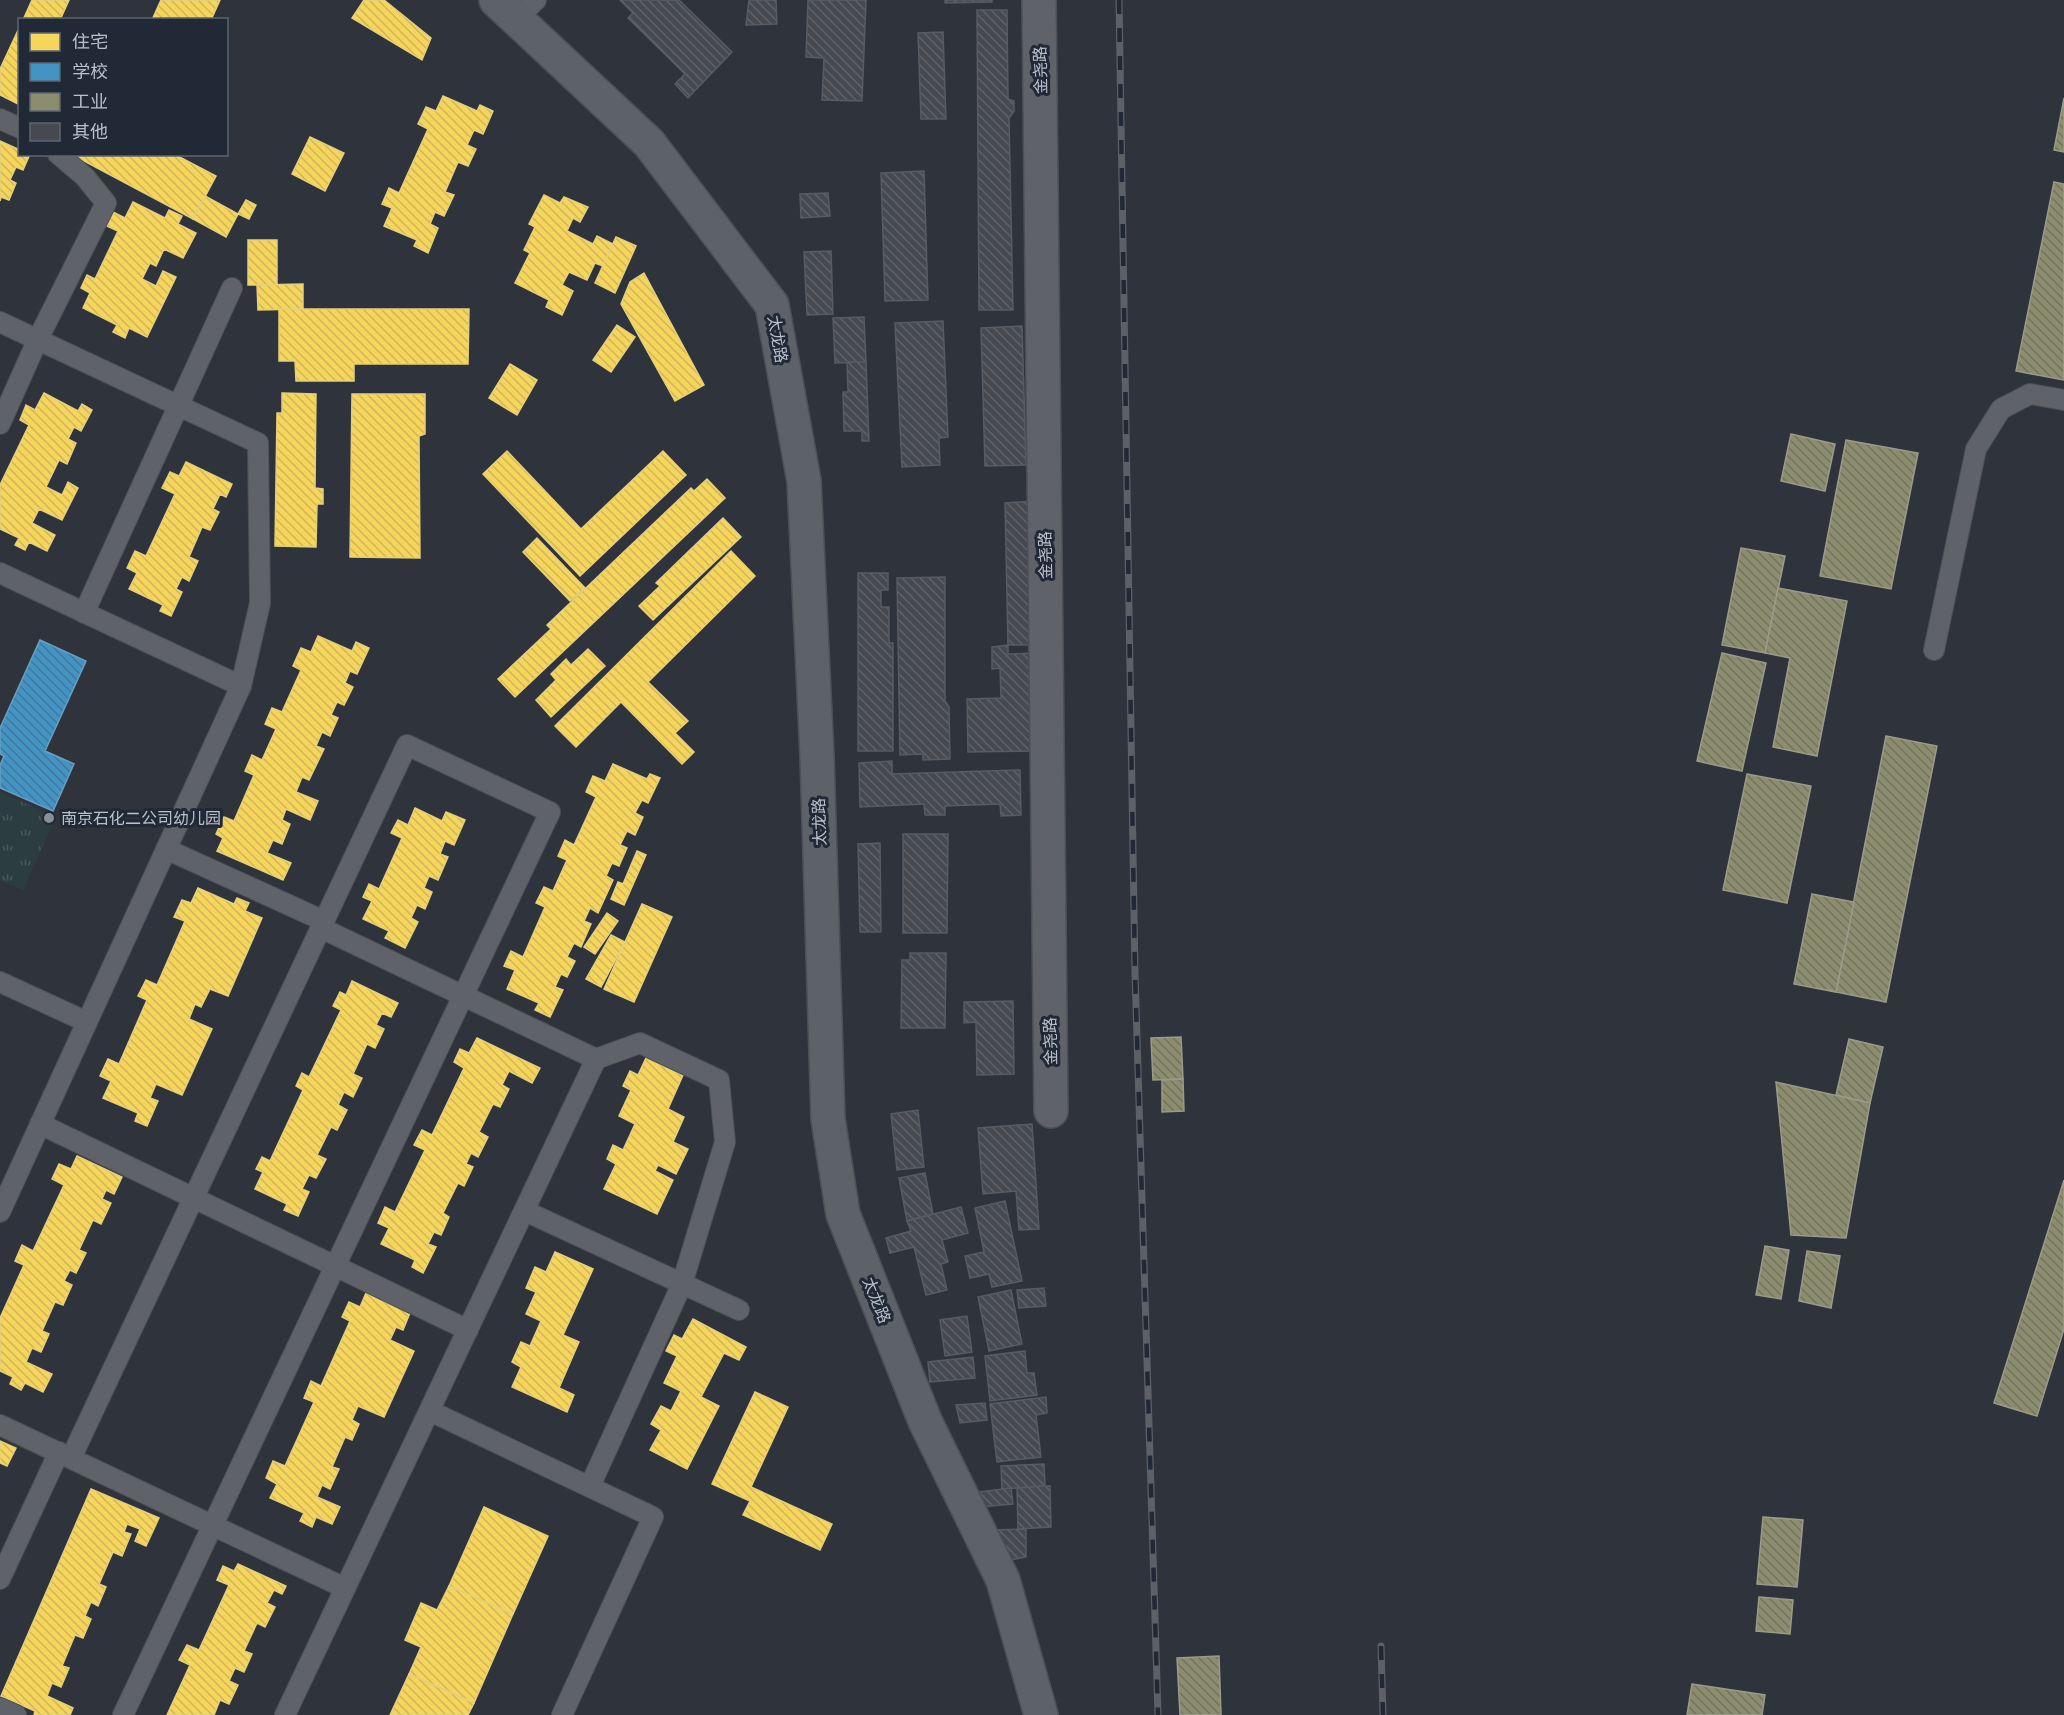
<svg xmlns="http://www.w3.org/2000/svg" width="2064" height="1715" viewBox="0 0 2064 1715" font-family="'IBM Plex Sans','Noto Sans SC',sans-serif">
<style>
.park{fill:url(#park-tufts)}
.homes{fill:url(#homes-back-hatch);stroke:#e4cf7d;stroke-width:1.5}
.schools{fill:url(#schools-back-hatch);stroke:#67a0c5;stroke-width:1.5}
.industry{fill:url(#industry-back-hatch);stroke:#9a9c8a;stroke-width:1.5}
.building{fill:url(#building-back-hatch);stroke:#575b63;stroke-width:1.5}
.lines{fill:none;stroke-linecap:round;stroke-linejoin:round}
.lane-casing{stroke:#4c5056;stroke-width:22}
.street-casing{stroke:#4c5056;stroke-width:36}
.secondary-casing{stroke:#4c5056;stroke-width:36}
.lane{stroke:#5f6269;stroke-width:20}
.street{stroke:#5f6269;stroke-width:33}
.secondary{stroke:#5d6168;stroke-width:33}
.rail-casing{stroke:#5d6066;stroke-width:7}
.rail{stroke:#212936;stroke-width:4.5;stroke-dasharray:14;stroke-linecap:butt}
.poi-dot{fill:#898f99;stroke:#212936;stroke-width:2}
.labels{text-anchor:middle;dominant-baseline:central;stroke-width:6;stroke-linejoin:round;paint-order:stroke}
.street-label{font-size:16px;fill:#bac0cb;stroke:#212936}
.poi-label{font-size:16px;fill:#bac0cb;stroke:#212936;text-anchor:start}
</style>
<defs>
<pattern id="park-tufts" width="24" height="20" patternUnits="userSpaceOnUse" patternTransform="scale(1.5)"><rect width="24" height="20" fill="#2c3d41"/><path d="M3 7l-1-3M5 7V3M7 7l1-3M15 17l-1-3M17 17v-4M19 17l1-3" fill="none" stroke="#48575b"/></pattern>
<pattern id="homes-back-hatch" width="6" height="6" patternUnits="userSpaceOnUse" patternTransform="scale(1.5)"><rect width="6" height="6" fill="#f6d55c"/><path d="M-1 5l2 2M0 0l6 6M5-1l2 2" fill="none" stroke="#d0b656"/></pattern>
<pattern id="schools-back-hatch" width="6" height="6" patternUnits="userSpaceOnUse" patternTransform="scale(1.5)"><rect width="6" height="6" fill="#4393c3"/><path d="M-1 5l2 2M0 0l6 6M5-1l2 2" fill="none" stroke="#40789b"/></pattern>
<pattern id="industry-back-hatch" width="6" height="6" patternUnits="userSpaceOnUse" patternTransform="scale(1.5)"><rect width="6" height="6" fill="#8c8c6e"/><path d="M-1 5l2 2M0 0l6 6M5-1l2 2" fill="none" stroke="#73735f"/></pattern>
<pattern id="building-back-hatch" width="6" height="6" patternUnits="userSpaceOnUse" patternTransform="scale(1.5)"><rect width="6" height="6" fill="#464950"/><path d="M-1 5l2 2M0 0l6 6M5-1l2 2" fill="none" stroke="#5f6168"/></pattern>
</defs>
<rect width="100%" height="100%" fill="#2f333b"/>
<!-- park -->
<polygon class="park" points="0,792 56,817 23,890 0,880"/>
<!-- homes -->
<g class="homes">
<polygon points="32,0 69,0 60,20 23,20"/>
<polygon points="161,0 220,0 211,20 152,20"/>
<polygon points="364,0 384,0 431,38 422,60 352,18"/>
<polygon points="20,26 20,105 0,95 0,69"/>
<polygon points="443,96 477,111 480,105 493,111 483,134 474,130 467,145 476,149 468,166 458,162 445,192 454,195 444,216 435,212 430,224 438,228 428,253 414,246 417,240 384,226 392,208 382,204 389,188 399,193 428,129 418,124 426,107 436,111"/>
<polygon points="310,137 344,153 325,191 292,174"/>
<polygon points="0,141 20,150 20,154 30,154 23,170 16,167 10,180 16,183 9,200 1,197 0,201"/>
<polygon points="71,154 174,154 216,176 193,219"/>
<polygon points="544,195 560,203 564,197 588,207 580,222 573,218 567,231 593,244 597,236 613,244 603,266 595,263 587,280 569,272 562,285 573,291 562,315 546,307 549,300 515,283 530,253 524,250 535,227 529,224"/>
<polygon points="205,196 238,214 226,237 193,219"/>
<polygon points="246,200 256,205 249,219 238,214"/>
<polygon points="133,202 165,218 169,210 182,216 178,224 196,233 183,258 164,249 156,266 150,263 142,279 156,286 163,271 176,277 147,337 129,328 125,338 113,332 117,325 83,308 90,293 81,288 87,275 95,279 118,231 107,226 113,212 125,218"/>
<polygon points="616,237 636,246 615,293 595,283"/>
<rect x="248" y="240" width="29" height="45"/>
<polygon points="644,273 704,385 675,401 621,304 630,282"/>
<polygon points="303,284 303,309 258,310 257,285"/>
<polygon points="279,309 469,309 468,364 354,364 354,381 296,381 295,361 279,361"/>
<polygon points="617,325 635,337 611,372 593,360"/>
<polygon points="510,364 537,380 517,415 489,398"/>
<polygon points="44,393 78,411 82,404 92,410 81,431 74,427 68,439 76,443 67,464 59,460 46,487 62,495 68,482 78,488 62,520 39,509 32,523 55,535 47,551 29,542 25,550 15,545 19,538 0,529 0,485 29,425 20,420 26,405 35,410"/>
<polygon points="282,393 316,394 315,488 323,489 323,504 317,504 316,547 275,546 277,413 282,413"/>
<polygon points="352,394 425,394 425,434 419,436 420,558 350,557"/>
<polygon points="507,451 581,529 663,451 686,475 580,576 483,474"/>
<polygon points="186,462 232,484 226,497 220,494 213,509 219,512 210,530 202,527 189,557 198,561 189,581 182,577 176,589 182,592 171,616 160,611 163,605 129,589 137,573 127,568 135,551 146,556 175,494 162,488 170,472 179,476"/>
<polygon points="707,479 725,498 515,697 498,679 551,629 547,625 691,488 694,491"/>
<polygon points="723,518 741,537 653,620 639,606 660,586 656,583"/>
<polygon points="537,538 585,588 570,601 523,552"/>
<polygon points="731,551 755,576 648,682 688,721 675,733 694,752 682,764 621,702 576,747 555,726"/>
<polygon points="318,636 352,651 356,642 369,648 357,674 350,671 345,683 353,687 344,705 337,702 331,715 338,718 330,736 322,732 316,746 324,749 309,780 302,777 296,792 318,801 310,820 286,809 282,820 290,824 282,844 273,840 267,853 291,863 283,880 217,851 223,838 216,834 224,817 234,821 254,775 245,771 252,755 262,760 276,729 265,724 272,708 282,712 301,670 293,666 301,648 311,652"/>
<polygon points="588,649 605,666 551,717 536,700 556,680 551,674 566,659 571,665"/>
<polygon points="613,764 647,779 650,774 660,778 648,803 642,800 635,813 643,817 635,835 627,831 620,845 627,848 619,866 612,863 606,876 613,880 598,913 590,908 584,921 591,924 581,947 574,943 567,957 575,961 567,977 561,974 555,987 563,990 550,1017 535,1010 539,1003 507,989 515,970 504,966 511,951 523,957 545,907 536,903 544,887 553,891 567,860 558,856 565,840 574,845 596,797 586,792 593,776 605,781"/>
<polygon points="415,808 442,821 446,812 465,820 454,845 445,841 440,854 448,857 438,880 429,876 424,888 432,892 425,909 417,905 411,918 418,922 405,948 385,938 389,931 363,919 372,901 363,897 369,884 379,889 402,838 391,833 398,820 408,825"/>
<polygon points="637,851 646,855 624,905 611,899 618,882 623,884"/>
<polygon points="198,888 234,904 237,898 249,903 245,911 262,918 228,996 210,989 201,1007 195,1004 189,1019 212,1029 182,1095 156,1084 150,1098 158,1101 147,1126 135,1121 138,1113 103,1098 111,1081 100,1076 108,1059 119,1064 147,1000 138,996 146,980 157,985 185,921 174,917 182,900 191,903"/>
<polygon points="642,904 672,917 634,1002 604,989"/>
<polygon points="607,913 618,921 595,954 584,947"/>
<polygon points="611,935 625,942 601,987 586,979"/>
<polygon points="352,981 398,1003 391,1017 382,1013 376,1025 384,1029 375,1048 367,1044 353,1074 362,1078 353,1097 344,1092 338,1105 347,1110 337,1130 331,1127 317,1155 326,1159 316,1178 309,1175 302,1189 309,1192 298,1216 284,1210 287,1204 255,1189 263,1172 256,1169 262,1157 270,1161 303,1090 296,1086 302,1073 309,1077 341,1010 333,1006 340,992 346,995"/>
<polygon points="477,1038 540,1068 532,1083 509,1071 502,1085 509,1089 500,1107 493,1104 479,1132 488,1137 478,1157 471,1153 466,1164 473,1167 464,1186 458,1183 443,1213 449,1217 441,1235 434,1232 428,1244 436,1247 423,1273 412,1267 415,1260 381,1244 389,1228 378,1223 385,1207 395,1212 425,1150 414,1145 422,1130 432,1135 464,1068 454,1062 460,1049 469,1053"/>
<polygon points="646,1058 683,1075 668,1109 684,1117 673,1142 688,1149 676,1174 658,1165 655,1171 673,1180 657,1214 604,1189 616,1164 607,1159 613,1145 623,1150 635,1124 619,1116 631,1090 623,1086 630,1071 638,1075"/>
<polygon points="77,1156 122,1177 114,1194 106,1190 102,1199 111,1203 101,1224 93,1220 79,1250 86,1253 76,1273 70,1270 64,1281 72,1285 63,1305 55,1302 42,1331 49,1334 41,1352 32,1348 26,1362 52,1374 43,1392 25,1383 21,1390 10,1384 13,1377 0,1371 0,1318 24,1265 15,1261 22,1245 33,1251 64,1185 52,1179 59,1164 71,1169"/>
<polygon points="555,1252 593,1269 563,1335 579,1342 559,1388 574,1395 567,1412 512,1387 521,1367 512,1362 521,1342 530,1346 541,1321 526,1314 536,1292 526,1288 535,1267 546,1272"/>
<polygon points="366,1293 410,1313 403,1330 396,1327 390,1340 414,1351 384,1417 358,1406 352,1420 359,1424 352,1440 345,1437 332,1467 339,1469 330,1489 322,1485 317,1497 340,1507 332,1524 316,1517 312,1527 300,1521 304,1513 270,1498 277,1484 266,1478 273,1461 285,1466 314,1402 304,1398 311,1381 321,1386 350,1321 342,1317 349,1302 360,1307"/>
<polygon points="693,1319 746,1347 739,1360 724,1353 701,1397 719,1406 687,1469 650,1450 661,1430 651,1424 661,1406 671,1411 681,1391 664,1383 677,1356 666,1351 674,1335 682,1339"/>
<polygon points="755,1392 788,1407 751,1487 832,1524 820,1550 743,1515 750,1501 712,1484"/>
<polygon points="0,1441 16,1448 7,1466 0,1463"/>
<polygon points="91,1489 159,1518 146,1546 135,1541 140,1529 127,1524 124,1532 131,1534 122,1556 113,1552 99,1584 106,1587 98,1606 91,1602 85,1616 91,1619 83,1638 75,1635 62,1666 69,1668 61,1687 52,1683 47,1696 73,1708 70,1715 34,1715 35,1711 1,1696"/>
<polygon points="484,1507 548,1536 513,1614 449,1586"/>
<polygon points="238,1564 286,1586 282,1594 274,1590 267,1603 275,1607 265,1627 257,1623 244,1651 252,1654 244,1672 235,1668 229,1681 238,1685 229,1704 220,1700 214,1715 167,1715 190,1665 179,1660 187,1645 199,1650 229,1585 217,1580 223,1566 234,1571"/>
<polygon points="449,1586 513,1614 474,1703 409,1674 421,1647 405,1640 421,1603 437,1610"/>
<polygon points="409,1674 474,1703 468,1715 390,1715"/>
</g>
<!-- schools -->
<polygon class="schools" points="40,640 86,661 45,751 74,764 53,811 0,788 0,765 4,756 0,754 0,728"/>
<!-- industry -->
<g class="industry">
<polygon points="2064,98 2064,152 2054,150"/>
<polygon points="2054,182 2064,184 2064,380 2016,371"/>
<polygon points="1791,434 1835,444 1825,491 1781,481"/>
<polygon points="1846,440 1918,453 1891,589 1820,576"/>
<polygon points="1741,548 1785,556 1765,653 1722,645"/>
<polygon points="1778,588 1847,601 1817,756 1773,747 1790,658 1765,653"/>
<polygon points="1722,653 1766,663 1742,771 1697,761"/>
<polygon points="1886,736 1937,746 1886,1002 1836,992"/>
<polygon points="1747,774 1811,786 1787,903 1723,890"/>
<polygon points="1812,894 1854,902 1836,992 1794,984"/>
<polygon points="1181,1037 1183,1079 1153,1080 1151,1038"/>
<polygon points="1849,1039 1883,1047 1870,1103 1836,1095"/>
<polygon points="1183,1079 1184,1111 1162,1112 1162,1080"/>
<polygon points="1776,1082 1870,1103 1846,1238 1791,1235"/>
<polygon points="2064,1180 2064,1329 2037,1416 1994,1403"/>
<polygon points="1765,1246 1789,1250 1781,1299 1756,1295"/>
<polygon points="1807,1251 1840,1256 1831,1308 1799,1301"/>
<polygon points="1763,1517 1803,1520 1797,1587 1757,1584"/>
<polygon points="1759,1597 1793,1600 1790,1634 1756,1631"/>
<polygon points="1219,1656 1221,1715 1180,1715 1177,1658"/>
<polygon points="1692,1684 1765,1695 1762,1715 1687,1715"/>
</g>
<!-- building -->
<g class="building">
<polygon points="620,0 679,0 732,52 688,98 675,84 685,74 628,18 633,13"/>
<polygon points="749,0 776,0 777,24 746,25"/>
<polygon points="808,0 866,0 862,101 822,100 824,58 806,57"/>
<polygon points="945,0 992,0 992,2 945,3"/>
<polygon points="977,10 1007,10 1008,99 1014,101 1014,111 1009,118 1013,310 979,310"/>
<polygon points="943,32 946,119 921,119 918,33"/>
<polygon points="924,171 928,300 885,301 881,173"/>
<polygon points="828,193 830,216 801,218 800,194"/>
<polygon points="831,251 833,314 807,315 804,252"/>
<polygon points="864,317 866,362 835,363 833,318"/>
<polygon points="943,321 948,437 939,438 940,465 902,467 895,323"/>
<polygon points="1022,326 1026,465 985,466 981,328"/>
<polygon points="847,362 866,362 869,441 862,441 862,431 844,431 843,392 848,392"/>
<polygon points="1033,501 1045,645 1008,645 1005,503"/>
<polygon points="858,573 888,573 888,590 881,590 881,607 889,607 889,643 893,643 893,751 858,751"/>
<polygon points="945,577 945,701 949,707 950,759 923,760 923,754 900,755 897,578"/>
<polygon points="1008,645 1008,654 1037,653 1039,751 968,752 967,699 1001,698 1000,668 992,669 992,647"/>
<polygon points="892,761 892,774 1020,770 1021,815 1001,816 1000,804 945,806 945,815 925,815 924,804 860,807 859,763"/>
<polygon points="903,834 948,834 947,933 903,933"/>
<polygon points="880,843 881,932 860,932 858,844"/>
<polygon points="910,953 946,953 945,1028 901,1028 902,960 910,960"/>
<polygon points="1013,1001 1014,1074 977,1075 976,1022 964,1023 964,1002"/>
<polygon points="918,1110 924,1167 897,1170 891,1114"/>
<polygon points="1032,1124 1039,1229 1019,1230 1016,1191 983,1194 978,1128"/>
<polygon points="925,1173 933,1214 907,1221 899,1178"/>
<polygon points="1005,1201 1022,1281 992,1287 989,1274 970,1278 965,1256 984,1252 975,1208"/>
<polygon points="961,1207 968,1233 942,1240 948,1262 941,1264 947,1290 926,1295 914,1247 890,1253 886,1238 911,1231 907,1221"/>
<polygon points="1044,1288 1046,1306 1019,1308 1017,1290"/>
<polygon points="1011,1290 1022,1344 989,1351 978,1297"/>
<polygon points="967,1316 972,1352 945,1356 940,1320"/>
<polygon points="1025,1351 1027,1373 1034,1373 1037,1395 990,1401 985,1356"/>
<polygon points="973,1357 975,1378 930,1382 928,1362"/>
<polygon points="1046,1397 1047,1413 1036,1415 1041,1457 997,1462 990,1404"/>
<polygon points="985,1403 987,1420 960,1423 956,1405"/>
<polygon points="1044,1464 1045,1486 1002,1489 1001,1466"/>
<polygon points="1045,1486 1050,1486 1051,1527 1018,1529 1017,1488"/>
<polygon points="1011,1488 1013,1504 980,1507 979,1492"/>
<polygon points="1026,1529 1026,1557 1010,1560 991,1530"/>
</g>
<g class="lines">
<!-- lane casing -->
<g class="lane-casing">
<g id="lane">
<polyline points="517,18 536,0"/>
<polyline points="0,119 20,128"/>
<polyline points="0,322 258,443 260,603 241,686 0,1212"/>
<polyline points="0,424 38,339 106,203 85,177 58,154"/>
<polyline points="0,573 241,686"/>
<polyline points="84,613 232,288"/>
<polyline points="1934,650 1976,449 2001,409 2030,394 2064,400"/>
<polyline points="166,849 324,921"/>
<polyline points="321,928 596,1059"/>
<polyline points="0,982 87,1022"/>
<polyline points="40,1124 468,1330"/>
<polyline points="525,1211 739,1310"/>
<polyline points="430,1411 653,1517 562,1715"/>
<polyline points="0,1425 345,1588"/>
<polyline points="71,1458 407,745 550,812 123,1715"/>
<polyline points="0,1579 59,1452"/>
<polyline points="0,1708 16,1715"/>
<polyline points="285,1715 596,1059 640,1043 719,1080 725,1142 682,1284 590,1486"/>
</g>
</g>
<!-- street casing -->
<g class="street-casing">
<polyline id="street" points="1039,0 1051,1111"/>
</g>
<!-- secondary casing -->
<g class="secondary-casing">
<polyline id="secondary" points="496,0 649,143 772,305 804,481 817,756 828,1119 843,1214 925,1421 1003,1580 1041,1715"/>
</g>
<!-- lane -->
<use href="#lane" class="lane"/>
<!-- street -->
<use href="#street" class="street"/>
<!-- secondary -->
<use href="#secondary" class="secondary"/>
<!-- rail casing -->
<g class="rail-casing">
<g id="rail">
<polyline points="1119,0 1135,973 1158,1715"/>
<polyline points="1381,1646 1383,1715"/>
</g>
</g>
<!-- rail -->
<use href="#rail" class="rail"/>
</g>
<!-- markers -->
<circle class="poi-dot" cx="49" cy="818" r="6"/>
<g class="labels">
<!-- street labels -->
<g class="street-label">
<text transform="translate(1040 70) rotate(-91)">金尧路</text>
<text transform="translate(778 339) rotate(80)">太龙路</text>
<text transform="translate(1045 555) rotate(-91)">金尧路</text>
<text transform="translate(819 822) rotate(-92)">太龙路</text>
<text transform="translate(1050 1041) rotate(-91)">金尧路</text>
<text transform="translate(877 1300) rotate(68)">太龙路</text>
</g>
<!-- poi labels -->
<g class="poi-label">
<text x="61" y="818">南京石化二公司幼儿园</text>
</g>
</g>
<!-- legend -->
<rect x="18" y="18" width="210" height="138" fill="#212936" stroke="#5e6572" stroke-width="1.5"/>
<rect x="30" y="33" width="30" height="18" fill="#f6d55c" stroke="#5e6572" stroke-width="1.5"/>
<text x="72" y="48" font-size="18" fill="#bac0cb">住宅</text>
<rect x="30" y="63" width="30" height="18" fill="#4393c3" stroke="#5e6572" stroke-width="1.5"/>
<text x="72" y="78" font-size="18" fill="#bac0cb">学校</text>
<rect x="30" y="93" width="30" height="18" fill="#8c8c6e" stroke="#5e6572" stroke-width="1.5"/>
<text x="72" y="108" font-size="18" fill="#bac0cb">工业</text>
<rect x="30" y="123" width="30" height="18" fill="#464950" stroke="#5e6572" stroke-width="1.5"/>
<text x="72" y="138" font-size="18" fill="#bac0cb">其他</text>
</svg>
